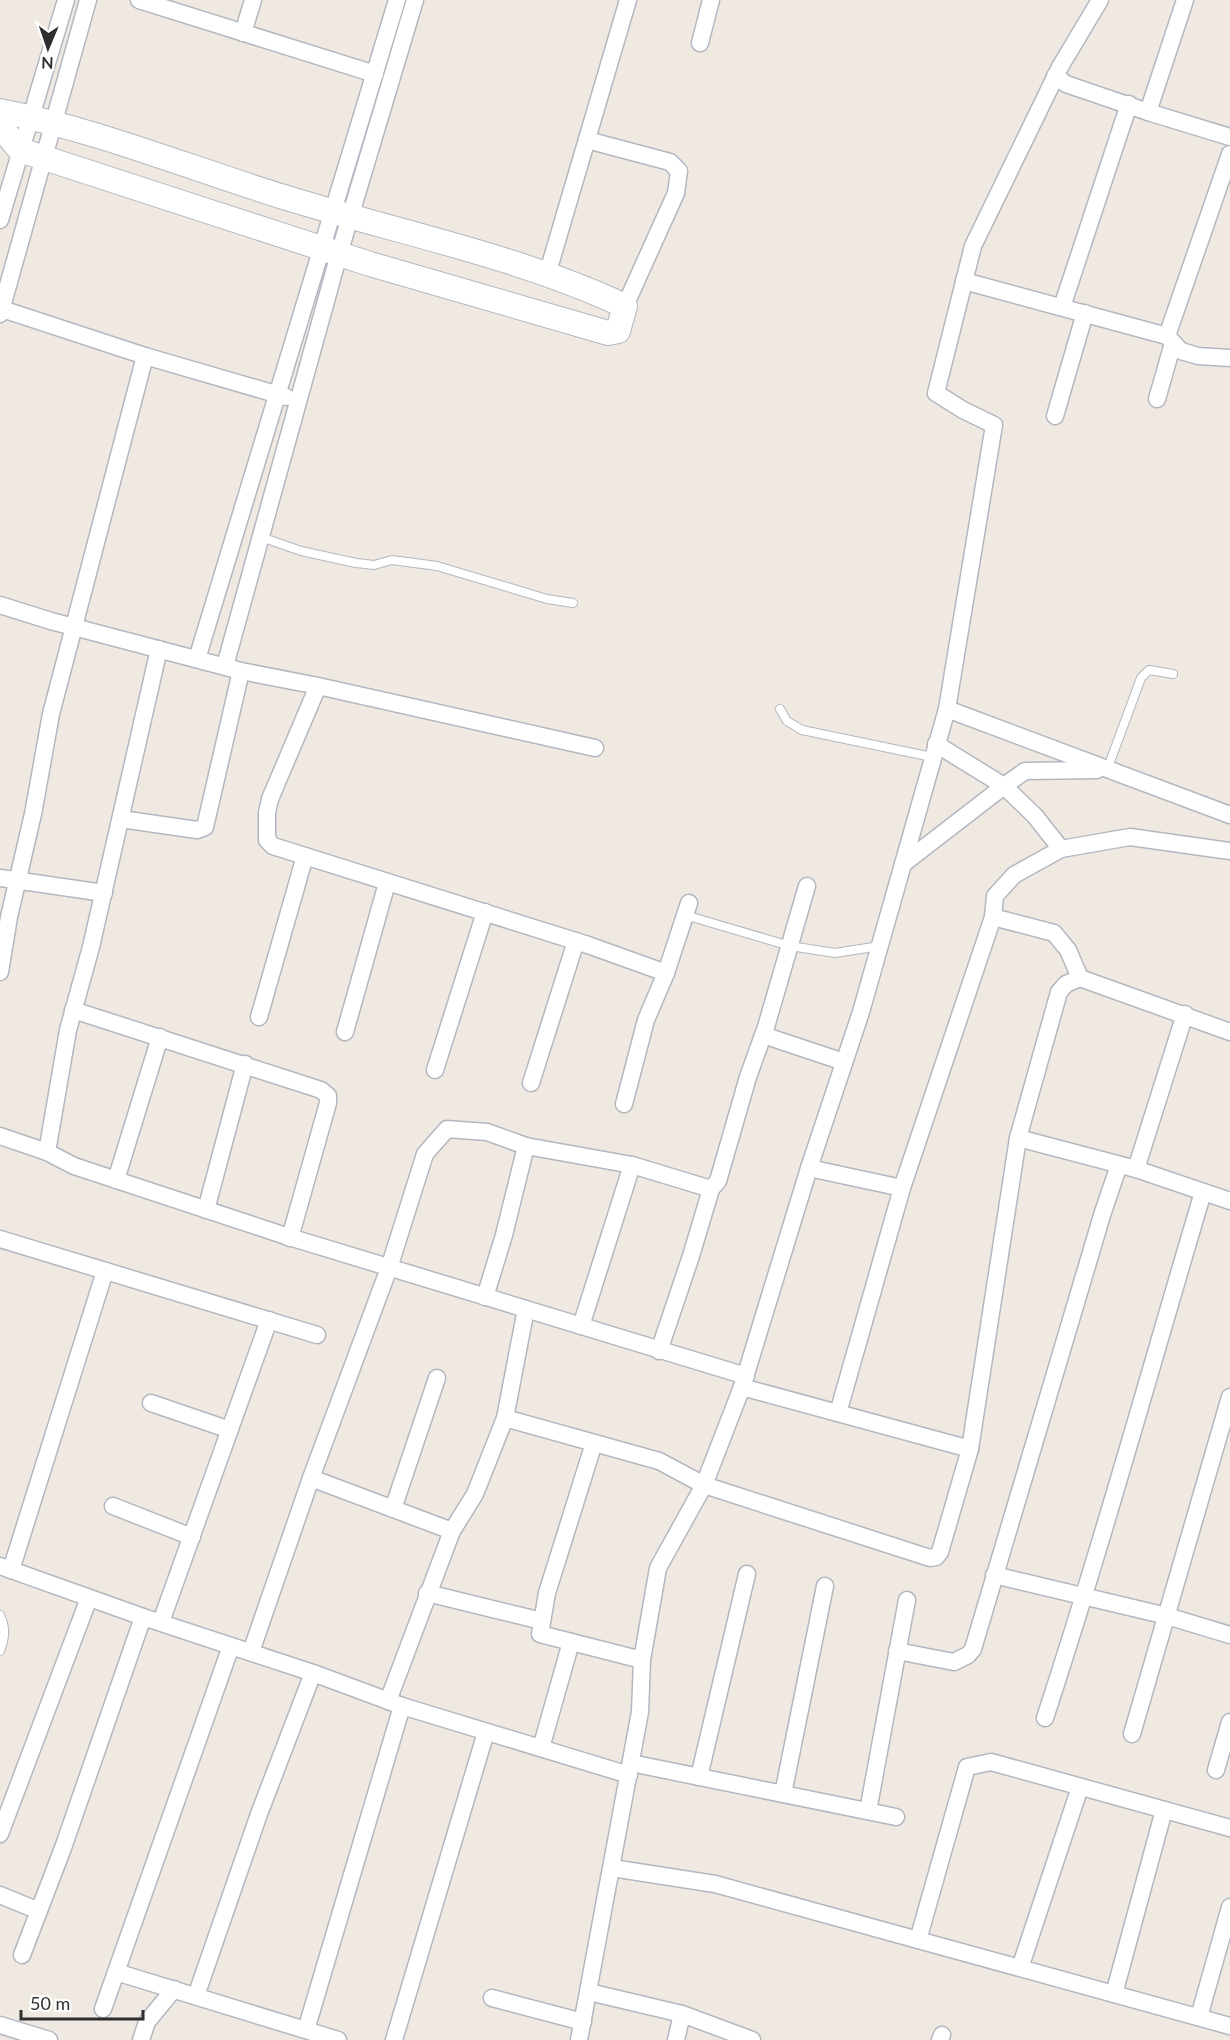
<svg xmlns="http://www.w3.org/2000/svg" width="1230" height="2040" viewBox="0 0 1230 2040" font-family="Lato,sans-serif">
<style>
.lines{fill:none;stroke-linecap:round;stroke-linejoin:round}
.lane-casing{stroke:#b4b7c1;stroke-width:10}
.street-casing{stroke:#b4b7c1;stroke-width:19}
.secondary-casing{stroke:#b4b7c1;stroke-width:26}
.lane{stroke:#fff;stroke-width:8}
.street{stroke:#fff;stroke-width:16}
.secondary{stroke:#fff;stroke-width:24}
</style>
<rect width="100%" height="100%" fill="#efe9e1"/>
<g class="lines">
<!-- lane casing -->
<g class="lane-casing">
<g id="lane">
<polyline points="261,537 301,551 356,563 374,565 392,560 437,566 547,599 573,603"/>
<polyline points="780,709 787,721 802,730 932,757"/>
<polyline points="1107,770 1141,678 1149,670 1173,674"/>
<polyline points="685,915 790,946 835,953 880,946"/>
<path d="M0,1615C6,1628 5,1638 0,1651"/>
</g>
</g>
<!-- street casing -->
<g class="street-casing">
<g id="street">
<polyline points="139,0 375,74"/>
<polyline points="243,33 253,0"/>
<polyline points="700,43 711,0"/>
<polyline points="1055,76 1066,84 1148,112 1230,137"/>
<polyline points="1148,112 1185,0"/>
<polyline points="587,140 670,162 679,171 676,193 625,306"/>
<polyline points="0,220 66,0"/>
<polyline points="547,275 628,0"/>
<polyline points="964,281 1167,336 1181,351 1198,356 1230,358"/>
<polyline points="1062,307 1129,104"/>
<polyline points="2,309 145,356 286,397"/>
<polyline points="0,314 88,0"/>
<polyline points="1167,336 1230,154"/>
<polyline points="1157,399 1173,343"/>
<polyline points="1055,416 1085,313"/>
<polyline points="0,605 51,621 241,671 318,686 595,748"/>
<polyline points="197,659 397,0"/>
<polyline points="225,666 339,254 415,0"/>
<polyline points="318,686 270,799 267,813 267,840 273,846 588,945 666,973"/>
<polyline points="947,709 994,425 963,410 936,393 973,246 1060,67 1100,0"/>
<polyline points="936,744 1004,786 1035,816 1061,849"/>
<polyline points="121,819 197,830 205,827 241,671"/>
<polyline points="903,864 1004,786 1025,771 1097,770"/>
<polyline points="0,878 104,893"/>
<polyline points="993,917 995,896 1014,875 1061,849 1130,837 1230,851"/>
<polyline points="0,972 9,917 33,814 51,714 145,356"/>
<polyline points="73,1010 321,1090 328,1096 328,1103 290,1238"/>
<polyline points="259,1017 305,856"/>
<polyline points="345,1032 387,883"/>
<polyline points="763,1035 844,1062"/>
<polyline points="435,1070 485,912"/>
<polyline points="531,1083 576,941"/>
<polyline points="624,1104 646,1020 666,973 689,903"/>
<polyline points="0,1136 47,1152 74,1166 286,1236 746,1376"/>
<polyline points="1018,1138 1059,992 1066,984 1080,978"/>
<polyline points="526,1146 632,1165 581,1326"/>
<polyline points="47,1152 68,1030 91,947 159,649"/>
<polyline points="632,1165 711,1189 691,1256 659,1351"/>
<polyline points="809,1168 902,1188"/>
<polyline points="1136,1169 1185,1014"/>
<polyline points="116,1180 160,1037"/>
<polyline points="711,1189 718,1181 748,1077 766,1027 807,886"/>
<polyline points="206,1210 245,1064"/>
<polyline points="0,1239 317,1335"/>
<polyline points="526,1309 505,1418 659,1461 704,1485 930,1558 936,1557 940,1552 970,1449 1018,1138 1136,1169 1230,1201"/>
<polyline points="742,1387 970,1449"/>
<polyline points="151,1403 230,1430"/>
<polyline points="838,1413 902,1188 993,917 1054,933 1068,950 1080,978 1230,1032"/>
<polyline points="594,1443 547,1593 540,1634 642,1660"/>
<polyline points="311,1478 389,1268 425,1154 447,1129 487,1132 526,1146 504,1235 485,1297"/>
<polyline points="113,1506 192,1537"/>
<polyline points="393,1509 437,1378"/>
<polyline points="0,1566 143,1617 313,1673 402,1706 629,1775"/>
<polyline points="11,1570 105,1271"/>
<polyline points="994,1575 1167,1616 1230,1635"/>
<polyline points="427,1593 542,1621"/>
<polyline points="161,1622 269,1320"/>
<polyline points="897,1651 954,1662 968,1655 973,1649 1103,1212 1119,1165"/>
<polyline points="251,1652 311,1478 452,1531"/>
<polyline points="388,1701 452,1531 475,1494 505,1418"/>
<path d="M1045,1718C1102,1544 1151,1367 1203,1192"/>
<polyline points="1132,1734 1230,1397"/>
<polyline points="541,1748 571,1642"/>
<polyline points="631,1763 896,1817"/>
<polyline points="1216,1770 1230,1722"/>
<polyline points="699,1777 747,1574"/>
<polyline points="783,1794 825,1586"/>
<polyline points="868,1811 907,1600"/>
<polyline points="0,1834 89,1598"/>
<polyline points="612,1868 715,1884 1230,2026"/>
<polyline points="0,1895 39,1911"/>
<polyline points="918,1940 967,1767 991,1762 1230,1828"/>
<polyline points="22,1955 63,1848 143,1617"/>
<polyline points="1020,1968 1080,1787"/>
<polyline points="116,1972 338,2040"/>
<polyline points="589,1992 682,2014 752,2040"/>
<polyline points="1114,1994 1164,1810"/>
<polyline points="196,1996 259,1814 313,1673"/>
<polyline points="492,1998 583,2022"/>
<polyline points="103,2009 231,1646"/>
<polyline points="1199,2017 1230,1907"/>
<polyline points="0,2025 49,2040"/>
<polyline points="306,2030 402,1706"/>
<polyline points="141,2040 147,2022 174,1989"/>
<polyline points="394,2040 486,1732"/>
<polyline points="579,2040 640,1712 642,1660 658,1568 704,1485 742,1387 809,1168 861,1012 947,709 1230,815"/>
<polyline points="676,2040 682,2014"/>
<polyline points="940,2040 942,2035"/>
</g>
</g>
<!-- secondary casing -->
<g class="secondary-casing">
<path id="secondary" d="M0,111C98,130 192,169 287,198C400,233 518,256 625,306L618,331L608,333L370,264L20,150L0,126"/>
</g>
<!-- lane -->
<use href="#lane" class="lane"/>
<!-- street -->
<use href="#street" class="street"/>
<!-- secondary -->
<use href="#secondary" class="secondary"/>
</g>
<!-- north arrow -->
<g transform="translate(48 48) rotate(182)" stroke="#ffffff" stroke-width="4.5" paint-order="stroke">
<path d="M0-4.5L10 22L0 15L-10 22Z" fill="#2e2e2e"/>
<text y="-9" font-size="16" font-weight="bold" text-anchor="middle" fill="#2e2e2e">N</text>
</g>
<!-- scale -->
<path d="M21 2010v9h122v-9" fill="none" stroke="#2e2e2e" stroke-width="3"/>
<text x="30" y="2010" font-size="18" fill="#2e2e2e" stroke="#ffffff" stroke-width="4.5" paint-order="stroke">50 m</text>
</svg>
